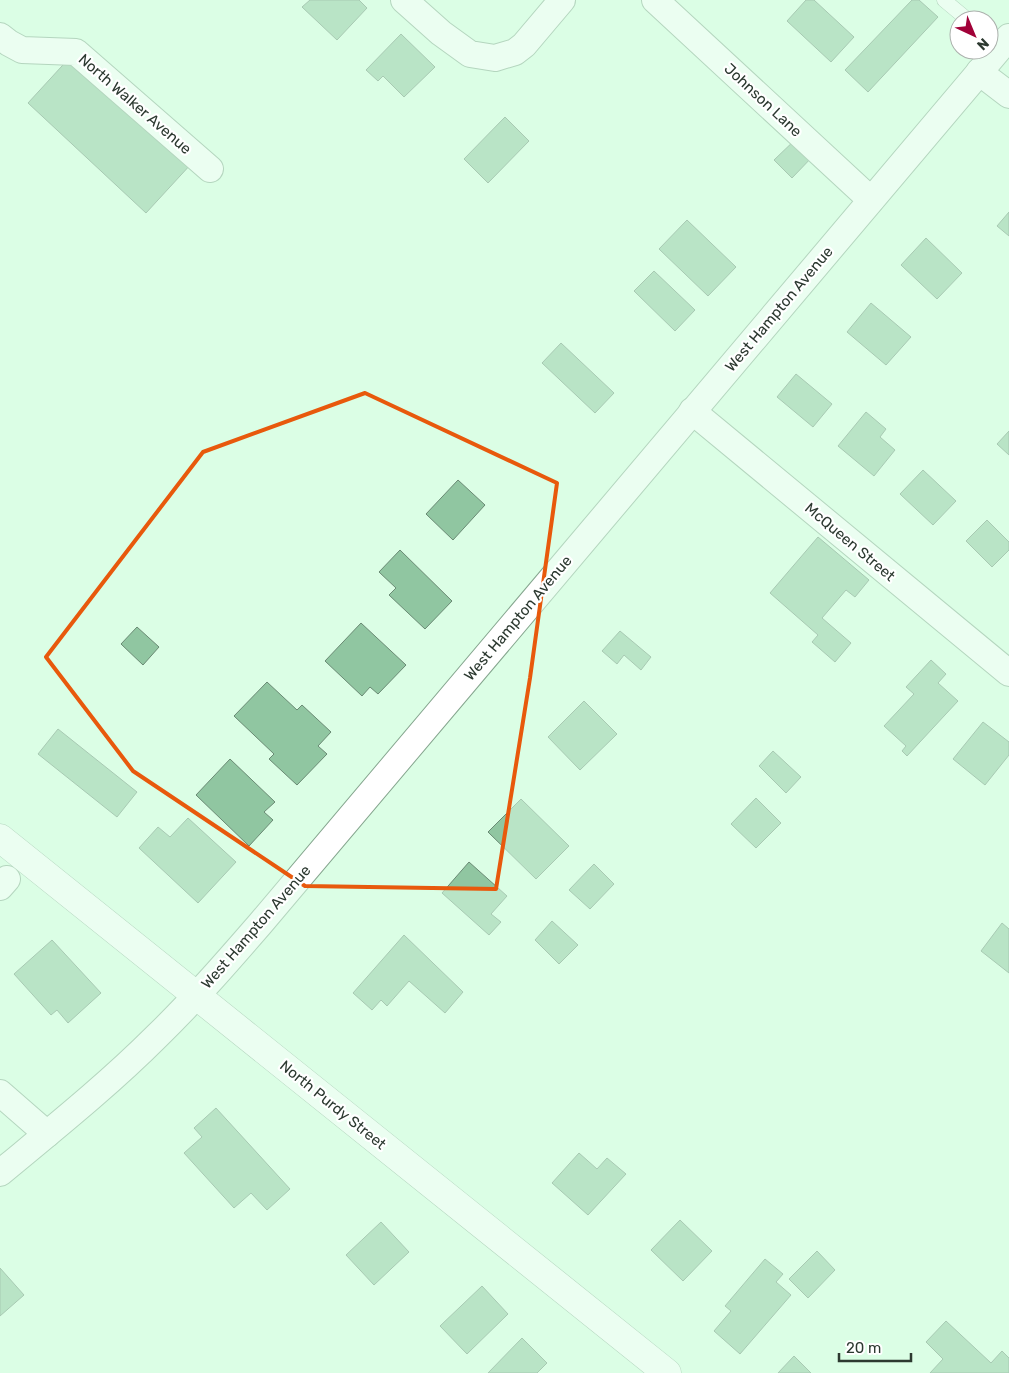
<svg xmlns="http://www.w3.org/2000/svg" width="1009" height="1373" viewBox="0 0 1009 1373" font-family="Rubik,sans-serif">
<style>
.building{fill:#90c6a1;stroke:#6a8a74}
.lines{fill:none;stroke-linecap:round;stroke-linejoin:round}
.service-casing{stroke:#86a68f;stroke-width:15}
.minor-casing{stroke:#86a68f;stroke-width:28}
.tertiary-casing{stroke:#86a68f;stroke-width:29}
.service{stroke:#fff;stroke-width:14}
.minor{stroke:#fff;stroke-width:26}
.tertiary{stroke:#fff;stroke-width:28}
.marked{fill:none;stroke:#e8590c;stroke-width:4;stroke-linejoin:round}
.labels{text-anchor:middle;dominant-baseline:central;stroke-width:4.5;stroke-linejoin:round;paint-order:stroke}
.street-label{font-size:15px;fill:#2c3930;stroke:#fff}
</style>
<rect width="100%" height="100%" fill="#dbfee5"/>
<!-- building -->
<g class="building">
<polygon points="310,0 359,0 367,8 337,40 302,7"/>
<polygon points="806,0 814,0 854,37 831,62 787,21"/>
<polygon points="912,0 919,0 938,17 868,92 845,70"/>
<polygon points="401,34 435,67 404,97 383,76 378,81 366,70"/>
<polygon points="73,54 192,163 146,213 28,103"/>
<polygon points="505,117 529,141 488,183 464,159"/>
<polygon points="798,137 815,154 792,178 774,160"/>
<polygon points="1009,212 1009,236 997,226"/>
<polygon points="687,220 736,267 708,296 659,249"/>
<polygon points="926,238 962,273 937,299 901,265"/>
<polygon points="654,271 695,310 675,331 634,291"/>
<polygon points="871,303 911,337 886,365 847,332"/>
<polygon points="561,343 614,393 595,413 542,363"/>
<polygon points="796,374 832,404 813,427 777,397"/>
<polygon points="866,412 886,429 880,437 895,450 874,476 838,446"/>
<polygon points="1009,431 1009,455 997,444"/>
<polygon points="923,470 956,501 933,525 900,494"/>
<polygon points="458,480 485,505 453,540 426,514"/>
<polygon points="987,520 1009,542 1009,550 992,567 966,541"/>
<polygon points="818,537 869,580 855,597 846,590 822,618 851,643 835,662 812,642 818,635 770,593"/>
<polygon points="400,550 452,601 425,629 389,595 396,588 379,572"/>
<polygon points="361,623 406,665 378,694 370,687 362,696 325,661"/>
<polygon points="137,627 159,647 143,665 121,644"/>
<polygon points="620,631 651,657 641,670 624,655 617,664 602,651"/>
<polygon points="931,660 946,674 938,683 958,701 907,756 902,751 906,746 884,726 914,694 906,687"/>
<polygon points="267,682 297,710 302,705 331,732 318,746 327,754 297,785 269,759 274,754 234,716"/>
<polygon points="584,701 617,734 580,770 548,737"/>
<polygon points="983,722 1009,742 1009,755 985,785 953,759"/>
<polygon points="58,729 137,792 117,817 38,754"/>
<polygon points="773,751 801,777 786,793 759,766"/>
<polygon points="230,759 275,802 264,812 273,820 249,846 196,795"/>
<polygon points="756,798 781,823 756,848 731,824"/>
<polygon points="521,799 569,846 536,879 488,832"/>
<polygon points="188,818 236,862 198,903 139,848 158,827 170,837"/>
<polygon points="469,862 507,896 491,914 501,922 489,935 442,893"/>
<polygon points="594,864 614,884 590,909 569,890"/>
<polygon points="552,921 578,945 559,964 535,940"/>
<polygon points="1002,923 1009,929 1009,973 981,951"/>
<polygon points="404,935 463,992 445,1013 409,981 387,1006 381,1000 372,1010 353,993"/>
<polygon points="52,940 101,993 68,1023 57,1010 51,1015 14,974"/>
<polygon points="216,1108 290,1189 267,1210 251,1193 234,1208 184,1153 202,1137 194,1128"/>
<polygon points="579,1153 597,1169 607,1158 626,1174 588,1215 552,1183"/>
<polygon points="680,1220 712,1251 683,1281 651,1250"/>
<polygon points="381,1222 409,1252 374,1285 346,1255"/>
<polygon points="817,1251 835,1270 808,1298 789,1279"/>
<polygon points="765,1259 783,1274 776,1282 791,1295 740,1354 714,1331 731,1311 725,1306"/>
<polygon points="0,1268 24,1295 0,1316"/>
<polygon points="482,1286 508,1314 467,1354 440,1326"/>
<polygon points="946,1321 991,1363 1002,1351 1009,1358 1009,1373 930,1373 943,1359 926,1342"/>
<polygon points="522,1338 547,1363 537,1373 488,1373"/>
<polygon points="794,1356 811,1373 778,1373"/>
</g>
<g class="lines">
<!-- service casing -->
<g class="service-casing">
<polyline id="service" points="944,0 968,20"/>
</g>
<!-- minor casing -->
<g class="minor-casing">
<g id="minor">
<polyline points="404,0 441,33 470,54 495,58 515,52 524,45 562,0"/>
<polyline points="655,0 871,200"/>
<polyline points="0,36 9,43 22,50 76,52 210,169"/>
<polyline points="979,72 1009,95"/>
<polyline points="692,411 1009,673"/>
<polyline points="0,887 7,879"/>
<polyline points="0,1093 47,1134"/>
<path d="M0,1173C53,1129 108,1085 157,1036C194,1000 227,962 260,924L1009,37"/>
</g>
</g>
<!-- tertiary casing -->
<g class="tertiary-casing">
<polyline id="tertiary" points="0,838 667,1373"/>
</g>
<!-- service -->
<use href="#service" class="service"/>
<!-- minor -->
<use href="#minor" class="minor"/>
<!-- tertiary -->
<use href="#tertiary" class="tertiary"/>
</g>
<!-- marked area -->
<path d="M0 0H1009V1373H0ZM365,393L557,483L530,678L496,889L305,886L133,771L46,657L203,452Z" fill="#dbfee5" fill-opacity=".55" fill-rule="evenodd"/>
<path class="marked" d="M365,393L557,483L530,678L496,889L305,886L133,771L46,657L203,452Z"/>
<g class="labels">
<!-- street labels -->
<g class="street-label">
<text transform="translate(763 100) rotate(43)">Johnson Lane</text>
<text transform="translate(135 104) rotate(41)">North Walker Avenue</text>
<text transform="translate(779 309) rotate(-50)">West Hampton Avenue</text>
<text transform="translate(850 542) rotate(40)">McQueen Street</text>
<text transform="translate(518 618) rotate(-50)">West Hampton Avenue</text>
<text transform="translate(256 927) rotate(-49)">West Hampton Avenue</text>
<text transform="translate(333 1105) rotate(39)">North Purdy Street</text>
</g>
</g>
<!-- north arrow -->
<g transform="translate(974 35) rotate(136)"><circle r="24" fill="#ffffff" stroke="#abb0ac"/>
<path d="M0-4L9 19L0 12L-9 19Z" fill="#a10138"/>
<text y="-8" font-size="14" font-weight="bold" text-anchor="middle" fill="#2c3930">N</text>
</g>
<!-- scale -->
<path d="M839 1353v8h72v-8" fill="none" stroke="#2c3930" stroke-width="2.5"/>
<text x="846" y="1353" font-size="15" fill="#2c3930" stroke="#ffffff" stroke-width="4" paint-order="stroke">20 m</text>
</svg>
